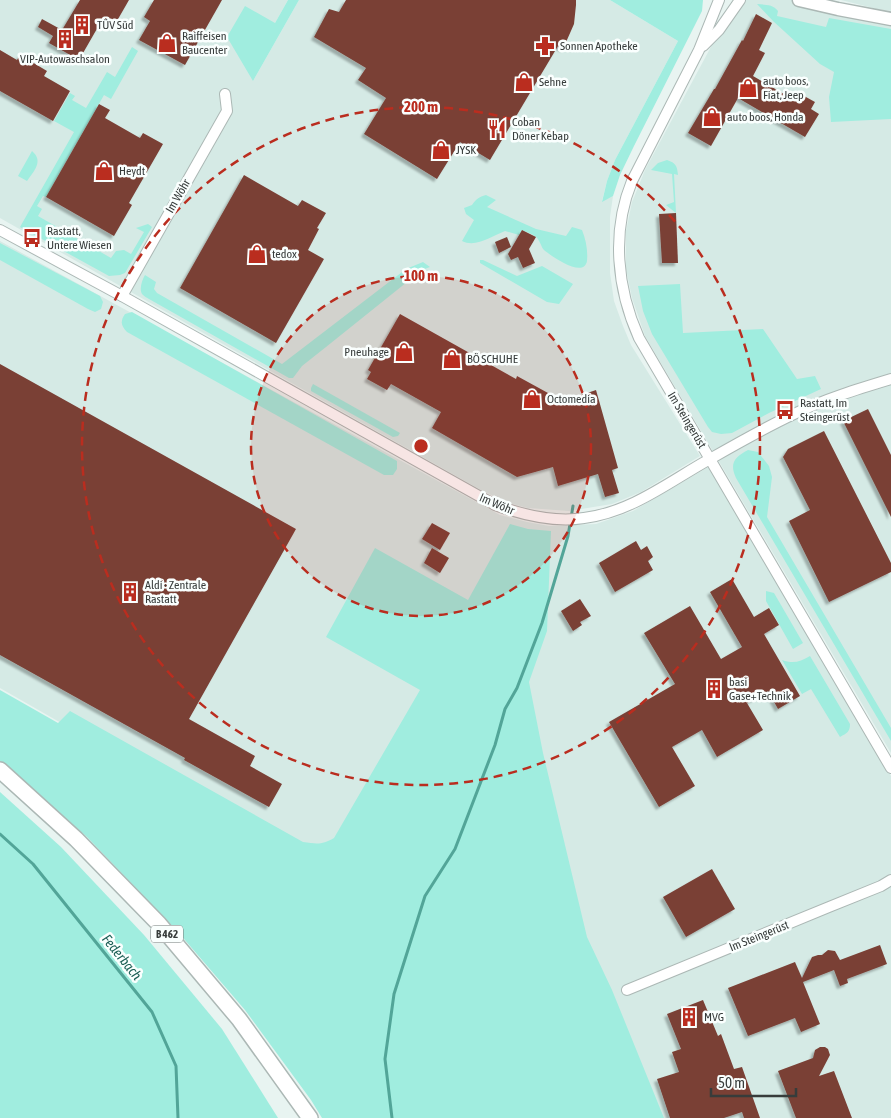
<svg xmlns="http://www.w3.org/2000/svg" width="891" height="1118" viewBox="0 0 891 1118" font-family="'Asap Condensed',sans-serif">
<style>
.built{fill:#d5eae5}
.green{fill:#a0eddf}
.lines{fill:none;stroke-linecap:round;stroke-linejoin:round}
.stream{stroke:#52a598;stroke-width:3}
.building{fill:#7a4036;filter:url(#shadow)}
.minor-casing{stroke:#acb8b5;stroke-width:12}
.tertiary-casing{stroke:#acb8b5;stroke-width:15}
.primary-casing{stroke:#acb8b5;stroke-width:18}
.minor{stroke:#fff;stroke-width:10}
.tertiary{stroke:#fff;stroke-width:12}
.primary{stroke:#fff;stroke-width:15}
.ring{fill:none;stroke:#ba2d1f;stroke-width:2.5;stroke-dasharray:9 6}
.labels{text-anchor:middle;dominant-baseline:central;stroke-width:5;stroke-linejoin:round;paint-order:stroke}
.shield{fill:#fafffe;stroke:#727676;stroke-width:1}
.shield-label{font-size:11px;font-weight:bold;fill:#373c3b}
.poi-label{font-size:12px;fill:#373c3b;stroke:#fafffe;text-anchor:start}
.street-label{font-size:12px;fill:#373c3b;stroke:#fafffe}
.water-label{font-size:14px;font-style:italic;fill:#1c6056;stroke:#fafffe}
.centre{fill:#ba2d1f;stroke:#fafffe;stroke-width:2.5}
.ring-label{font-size:15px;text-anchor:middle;font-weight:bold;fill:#ba2d1f;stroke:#fafffe;stroke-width:5;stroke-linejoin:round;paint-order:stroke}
</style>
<defs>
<filter id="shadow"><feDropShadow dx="-3" dy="3" stdDeviation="1" flood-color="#0004"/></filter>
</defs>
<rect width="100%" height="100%" fill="#e8f4f1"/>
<!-- built -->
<g class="built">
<polygon points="0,0 288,0 275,23 253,81 299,0 610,0 678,41 615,160 607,181 602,201 613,196 610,217 610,273 614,301 623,326 631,345 700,456 641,492 612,504 569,511 528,508 505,502 481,490 0,218"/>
<polygon points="736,0 796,0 891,21 891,753 645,336 632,298 626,269 626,231 632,202 645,170"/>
<polygon points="841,0 891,0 891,11 877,9"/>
<polygon points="0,241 500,515 527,522 549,526 596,524 633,511 710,466 891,776 891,1118 613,1118 208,807 0,688"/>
</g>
<!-- green -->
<g class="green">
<polygon points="288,0 299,0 253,81 227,37 245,6 275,23"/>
<polygon points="610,0 703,0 702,11 634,146 620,175 613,196 602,202 607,181 615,160 678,41"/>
<path d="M757,4C765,5 773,4 778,11L777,16L826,27L829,18L891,29V119L831,122L829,97L834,72L820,64L773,21Z"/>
<polygon points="132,47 138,51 111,99 104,95 46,197 43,196 37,206 42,209 38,216 111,258 116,251 124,250 131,254 144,232 136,228 148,224 152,227 125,273 120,275 109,276 20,227 74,132 54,121 70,93 75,96 72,100 86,108 107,72 115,77"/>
<path d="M32,151C44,161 34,171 27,181L18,176Z"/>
<path d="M667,160C676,163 677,166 678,175L674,174L676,213L666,205L674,202L672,174L651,170L658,163Z"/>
<path d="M486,195L496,200L487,207L536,229L566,236L572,227L582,230C586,240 588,250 587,261C584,279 551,256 544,250C541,247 540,240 536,237C533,234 526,232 522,230L519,235L505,231C492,236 476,248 462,241L474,220L466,214L464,208L472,205C476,199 479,197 486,195Z"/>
<polygon points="0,243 100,296 103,302 101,309 95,312 88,309 0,260"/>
<polygon points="480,260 483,260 517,276 542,266 573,284 559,304 547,302 480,263"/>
<path d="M423,262L430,267L422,270L326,347L302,366L293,378H289L149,299C147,298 144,296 142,294C139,289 142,280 145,275L156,282L154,289L157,293L282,364L406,269Z"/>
<polygon points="680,284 683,333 763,329 797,379 815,376 821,389 769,413 732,433 721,434 712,432 708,427 652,334 643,311 638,286"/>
<path d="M132,312L397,461V469L393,475H384L127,332C121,326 120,321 125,314Z"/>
<polygon points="313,384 400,433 398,436 393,437 311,391 311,388"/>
<path d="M748,450L758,452L769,466L772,477L767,517L891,728V741L736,478C729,463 735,457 748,450Z"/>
<path d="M510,524L528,529L551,531L547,631L529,682L543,753L587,937L612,990L664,1118H322L311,1100L245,1010L178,932L87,837L0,761V690L58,723L70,711L303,842C317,844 322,845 334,838L420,690L326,637L375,548L468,600Z"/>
<polygon points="766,591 774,593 803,643 793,649 766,601"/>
<path d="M810,656L850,724C850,732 847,733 840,737L811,689L802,694L782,660C793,664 800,662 810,656Z"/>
<polygon points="0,792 61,847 144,935 222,1029 278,1118 0,1118"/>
</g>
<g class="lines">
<!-- stream -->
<g class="stream">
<polyline points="0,834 33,864 152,1012 176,1066 178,1118"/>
<polyline points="392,1118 385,1059 394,994 425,896 455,849 495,745 505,709 517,688 542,623 568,536 573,506"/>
</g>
</g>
<!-- building -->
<g class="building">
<polygon points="80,0 129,0 114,26 102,20 79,60 49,43 53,36 38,27 42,19 62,30"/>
<polygon points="154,0 222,0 185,65 139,40 150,21 144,17"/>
<polygon points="346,0 576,0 576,5 574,24 563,49 558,46 490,160 460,142 437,179 364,134 386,98 358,80 366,68 314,37 329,9 339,12"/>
<polygon points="756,14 772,23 759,50 765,53 753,76 791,98 795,91 815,102 811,109 819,114 805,137 738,98 711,146 688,133 714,89 715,89 742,40 743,41"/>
<polygon points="0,50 17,60 20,55 27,59 47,71 44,76 70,91 53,121 0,91"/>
<polygon points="99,104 110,110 105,118 140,138 143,133 163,144 129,203 132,205 114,236 46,197"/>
<polygon points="244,175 298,206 302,200 326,213 317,228 319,229 308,250 324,259 276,343 180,288"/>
<polygon points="676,213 678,263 662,263 659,214"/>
<polygon points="522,230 536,237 529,249 535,263 523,268 518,257 511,260 508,254"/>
<polygon points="507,237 511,247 499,253 495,242"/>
<polygon points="400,314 516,379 517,376 548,393 547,396 558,403 596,390 618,468 612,470 619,493 605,497 598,474 558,486 553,467 517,477 432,428 441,412 391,384 387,390 367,379 371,372 368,370"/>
<polygon points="0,364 296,529 189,719 255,756 250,766 282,784 269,807 184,760 185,758 0,655"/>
<polygon points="868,409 891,455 891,517 843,421"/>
<polygon points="824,431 891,563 891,572 829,602 789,521 810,510 783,457 788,449"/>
<polygon points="432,523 450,533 440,550 422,539"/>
<polygon points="636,541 641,550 647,546 653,557 648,561 653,570 615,592 599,563"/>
<polygon points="432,548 449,558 440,573 424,563"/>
<polygon points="732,579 754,617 769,608 779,625 764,634 800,696 778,709 768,691 747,703 763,730 717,757 702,730 672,747 695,786 659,807 609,722 675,684 644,633 690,606 721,659 742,647 710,592"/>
<polygon points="580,599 591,616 580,622 582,625 573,631 561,611"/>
<polygon points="712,869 735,909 686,937 663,897"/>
<polygon points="880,945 887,964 847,979 848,983 840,986 834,970 803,982 820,1024 801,1032 795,1018 748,1036 728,988 795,962 802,978 812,957 818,955 822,955 828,950 835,951 840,960"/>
<polygon points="703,1000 718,1036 721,1034 734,1069 742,1067 760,1118 744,1118 742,1112 724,1118 670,1118 657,1079 679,1072 672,1052 681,1049 667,1014"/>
<polygon points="820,1047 825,1047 828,1049 830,1055 819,1076 834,1071 852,1118 796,1118 778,1071 813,1058 815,1050"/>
</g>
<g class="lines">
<!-- minor casing -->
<g class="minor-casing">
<g id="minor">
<path d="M719,0L699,50L632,181C611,232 617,289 639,338L891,768"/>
<polyline points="703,46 719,30 740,0"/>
<path d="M0,230L122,296L495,505C523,515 554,523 584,518C632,512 670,481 710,459C738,443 766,427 794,414C825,399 858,389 891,379"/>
<polyline points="122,296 227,111 225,94"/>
<polyline points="627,990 829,907 881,886 891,880"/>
</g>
</g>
<!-- tertiary casing -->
<g class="tertiary-casing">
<polyline id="tertiary" points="799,0 838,9 891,19"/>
</g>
<!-- primary casing -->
<g class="primary-casing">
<polyline id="primary" points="0,770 76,839 159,924 239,1019 310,1118"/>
</g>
<!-- minor -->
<use href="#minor" class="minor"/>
<!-- tertiary -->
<use href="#tertiary" class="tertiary"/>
<!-- primary -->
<use href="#primary" class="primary"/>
</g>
<!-- distance rings -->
<circle cx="421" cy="446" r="170" fill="#ba2d1f" fill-opacity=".12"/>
<g class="ring">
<circle cx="421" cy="446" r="170"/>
<circle cx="421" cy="446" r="339"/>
</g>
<!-- icons -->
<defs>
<g id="building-bare" transform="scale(1.5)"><path d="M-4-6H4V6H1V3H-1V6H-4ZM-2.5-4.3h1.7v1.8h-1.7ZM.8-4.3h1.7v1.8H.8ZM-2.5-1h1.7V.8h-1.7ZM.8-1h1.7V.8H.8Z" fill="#ba2d1f" stroke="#fafffe" stroke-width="2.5" paint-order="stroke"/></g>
<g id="shop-bare" transform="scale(1.5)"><path d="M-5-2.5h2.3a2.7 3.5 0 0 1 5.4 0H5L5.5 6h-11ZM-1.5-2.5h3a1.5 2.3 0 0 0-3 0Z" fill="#ba2d1f" stroke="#fafffe" stroke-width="2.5" paint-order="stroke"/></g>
<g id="pharmacy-bare" transform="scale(1.5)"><path d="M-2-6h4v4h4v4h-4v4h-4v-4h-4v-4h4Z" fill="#ba2d1f" stroke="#fafffe" stroke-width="2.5" paint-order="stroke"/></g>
<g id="restaurant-bare" transform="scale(1.5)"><path d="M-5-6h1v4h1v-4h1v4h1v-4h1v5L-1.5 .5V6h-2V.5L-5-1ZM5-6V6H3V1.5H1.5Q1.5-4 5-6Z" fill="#ba2d1f" stroke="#fafffe" stroke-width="2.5" paint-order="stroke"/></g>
<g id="bus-bare" transform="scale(1.5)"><path d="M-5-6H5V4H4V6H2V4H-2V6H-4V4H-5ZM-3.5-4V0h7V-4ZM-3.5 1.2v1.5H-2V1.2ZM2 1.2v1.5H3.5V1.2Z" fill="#ba2d1f" stroke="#fafffe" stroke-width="2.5" paint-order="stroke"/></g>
</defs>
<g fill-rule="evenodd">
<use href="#building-bare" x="82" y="25"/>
<use href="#building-bare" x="65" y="39"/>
<use href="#shop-bare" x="167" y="43"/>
<use href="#pharmacy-bare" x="545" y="46"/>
<use href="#shop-bare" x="524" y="82"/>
<use href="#shop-bare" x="748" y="88"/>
<use href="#shop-bare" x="712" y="117"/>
<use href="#restaurant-bare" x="497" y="129"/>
<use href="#shop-bare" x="441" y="150"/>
<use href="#shop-bare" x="104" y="171"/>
<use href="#bus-bare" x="32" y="238"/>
<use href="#shop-bare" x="257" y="254"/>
<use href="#shop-bare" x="404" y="352"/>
<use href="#shop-bare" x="452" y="359"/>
<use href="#shop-bare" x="532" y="399"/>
<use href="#bus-bare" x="785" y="410"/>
<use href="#building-bare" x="130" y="592"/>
<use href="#building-bare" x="714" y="689"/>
<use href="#building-bare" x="689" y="1017"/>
</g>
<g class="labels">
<!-- shield labels -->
<rect class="shield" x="151" y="925.5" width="32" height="17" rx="4"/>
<g class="shield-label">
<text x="167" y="934">B 462</text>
</g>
<!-- poi labels -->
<g class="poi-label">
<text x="97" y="25">TÜV Süd</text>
<text x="182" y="36">Raiffeisen<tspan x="182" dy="14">Baucenter</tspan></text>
<text x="560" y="46">Sonnen Apotheke</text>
<text x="65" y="59" text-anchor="middle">VIP-Autowaschsalon</text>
<text x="763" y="81">auto boos,<tspan x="763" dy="14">Fiat, Jeep</tspan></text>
<text x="539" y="82">Sehne</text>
<text x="727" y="117">auto boos, Honda</text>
<text x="512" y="122">Coban<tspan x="512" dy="14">Döner Kebap</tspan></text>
<text x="456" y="150">JYSK</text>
<text x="119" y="171">Heydt</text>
<text x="47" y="231">Rastatt,<tspan x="47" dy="14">Untere Wiesen</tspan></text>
<text x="272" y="254">tedox</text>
<text x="389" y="352" text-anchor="end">Pneuhage</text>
<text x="467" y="359">BÖ SCHUHE</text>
<text x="547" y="399">Octomedia</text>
<text x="800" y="403">Rastatt, Im<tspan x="800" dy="14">Steingerüst</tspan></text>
<text x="145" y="585">Aldi - Zentrale<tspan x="145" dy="14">Rastatt</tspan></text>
<text x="729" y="682">basi<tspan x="729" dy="14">Gase+Technik</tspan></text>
<text x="704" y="1017">MVG</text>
</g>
<!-- street labels -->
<g class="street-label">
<text transform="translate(178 196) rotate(-60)">Im Wöhr</text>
<text transform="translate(687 420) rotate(59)">Im Steingerüst</text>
<text transform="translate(497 504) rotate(23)">Im Wöhr</text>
<text transform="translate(759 936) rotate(-22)">Im Steingerüst</text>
</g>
<!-- water labels -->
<g class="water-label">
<text transform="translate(122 957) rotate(51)">Federbach</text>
</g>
</g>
<circle cx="421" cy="446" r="8" class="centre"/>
<g class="ring-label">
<text x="421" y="112">200 m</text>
<text x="421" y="281">100 m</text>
</g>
<!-- scale -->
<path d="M711 1088v8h85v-8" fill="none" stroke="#373c3b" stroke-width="2.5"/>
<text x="718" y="1088" font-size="15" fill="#373c3b" stroke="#fafffe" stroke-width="4" paint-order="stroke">50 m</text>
</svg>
